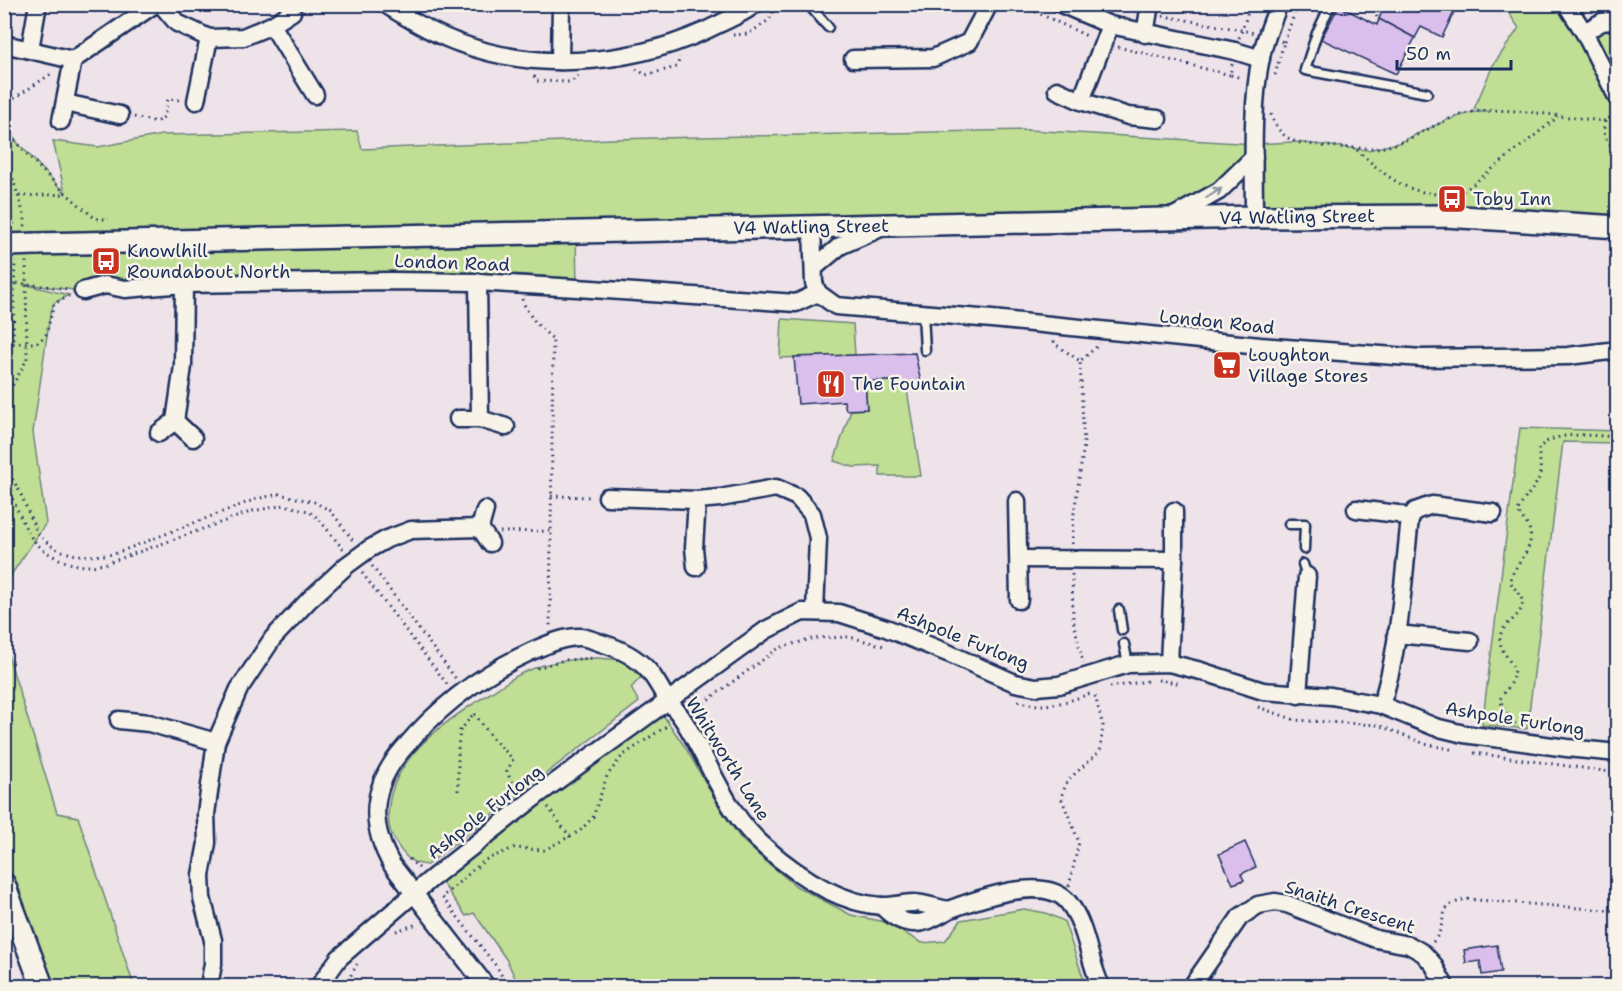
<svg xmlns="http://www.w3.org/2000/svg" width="1622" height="991" viewBox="0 0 1622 991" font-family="'Shantell Sans',sans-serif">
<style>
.green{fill:#c1de95;stroke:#6e867a;stroke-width:1.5}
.building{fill:#dabeec;stroke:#1b2f5e;stroke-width:1.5}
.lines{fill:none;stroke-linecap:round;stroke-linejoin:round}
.service-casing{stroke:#1b2f5e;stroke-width:13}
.minor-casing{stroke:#1b2f5e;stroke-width:21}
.tertiary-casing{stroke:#1b2f5e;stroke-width:26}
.path{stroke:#1b2f5e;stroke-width:3;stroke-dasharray:1.5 4.5;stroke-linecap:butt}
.service{stroke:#f7f3e8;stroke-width:8}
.minor{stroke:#f7f3e8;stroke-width:16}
.tertiary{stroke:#f7f3e8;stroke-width:21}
.tertiary-bridge-casing{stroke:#1b2f5e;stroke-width:26;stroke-linecap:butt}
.tertiary-bridge{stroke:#f7f3e8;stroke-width:21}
.oneway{stroke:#8991a3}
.labels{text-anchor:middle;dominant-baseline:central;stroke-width:5;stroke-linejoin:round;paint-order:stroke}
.poi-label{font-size:18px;fill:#1b2f5e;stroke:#f7f3e8;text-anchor:start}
.street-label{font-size:18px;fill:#1b2f5e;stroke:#f7f3e8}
</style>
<rect width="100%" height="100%" fill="#eee3e9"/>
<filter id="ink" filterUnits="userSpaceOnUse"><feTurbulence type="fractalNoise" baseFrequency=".0167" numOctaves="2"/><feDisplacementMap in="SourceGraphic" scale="12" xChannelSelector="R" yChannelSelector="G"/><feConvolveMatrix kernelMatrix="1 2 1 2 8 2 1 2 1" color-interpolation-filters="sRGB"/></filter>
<g filter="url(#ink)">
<!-- green -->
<g class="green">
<polygon points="1503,5 1566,5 1584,32 1605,28 1617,30 1617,227 1254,217 1254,158 1168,219 576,233 577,288 83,291 23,284 69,295 54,303 50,315 33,432 46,523 5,584 4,126 16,141 65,193 53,141 98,147 162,135 357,131 362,149 612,139 1028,130 1254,144 1295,142 1368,150 1398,143 1447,120 1473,112 1490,112 1474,109 1493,65 1519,28"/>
<polygon points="782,319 853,324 855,355 780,358"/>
<polygon points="865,381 900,381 903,390 907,390 921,476 880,476 880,466 853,467 834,461 851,410 867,409"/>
<polygon points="1520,428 1618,431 1617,443 1563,442 1527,729 1482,725"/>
<polygon points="4,642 57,813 78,817 134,986 42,986 5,884"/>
<path d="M598,658L622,660L641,677L631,688L639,702L427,865C423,864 418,864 414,862C403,857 391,837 389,825C381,763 446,720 492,692C503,685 514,676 527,671C549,661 574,659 598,658Z"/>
<polygon points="661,712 685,747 723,813 741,839 763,859 796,886 851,915 885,922 922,943 945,941 961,920 1024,909 1046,913 1064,921 1086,986 519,986 506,959 474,913 466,916 440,880"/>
</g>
<!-- building -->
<g class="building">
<polygon points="1385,4 1458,4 1442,37 1421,27 1415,38 1379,19"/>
<polygon points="1339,6 1377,25 1379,19 1415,38 1396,74 1321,39"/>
<polygon points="915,353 922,388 903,390 900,381 865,381 867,409 846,410 844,401 798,404 794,357"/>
<polygon points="1245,842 1256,867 1241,874 1244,880 1233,884 1219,854"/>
<polygon points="1497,945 1501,972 1482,975 1480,961 1466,963 1464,950"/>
</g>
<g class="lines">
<!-- service casing -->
<g class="service-casing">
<g id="service">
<polyline points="808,4 828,27"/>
<polyline points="1331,4 1317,33 1305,70 1427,93"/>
<polyline points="923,313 925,350"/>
<polyline points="1289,524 1305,524 1304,549"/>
<polyline points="1303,564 1307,576"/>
<polyline points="1119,610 1122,630"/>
<polyline points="1124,644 1128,664"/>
</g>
</g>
<!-- minor casing -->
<g class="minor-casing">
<g id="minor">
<polyline points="161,4 177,23 209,38 243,37 272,25 292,12"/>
<path d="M385,4C410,20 435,35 462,44C544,74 643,63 719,24C731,18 744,13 755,4"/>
<polyline points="1061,4 1110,25 1235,51 1261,59"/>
<polyline points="1566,4 1584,32 1618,99"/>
<polyline points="272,25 315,95"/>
<polyline points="1110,25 1081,101 1128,116 1158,119"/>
<polyline points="1584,32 1602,22 1618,20"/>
<polyline points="1145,34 1150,4"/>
<polyline points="4,44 73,60"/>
<polyline points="30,49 38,4"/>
<polyline points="853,59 933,58 969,42 989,4"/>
<polyline points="560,61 561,4"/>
<polyline points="1057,90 1081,101"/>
<polyline points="196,101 209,38"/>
<polyline points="65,103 120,115"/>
<polyline points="61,121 73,60 155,4"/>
<path d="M1254,217C1254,167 1251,105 1261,57C1265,38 1272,22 1279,4"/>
<polyline points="1169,219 1219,191 1254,157"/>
<polyline points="812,226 814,283 818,293 836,306 992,319 1260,346 1422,358 1568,356 1618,350"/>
<polyline points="814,268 840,246 881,228"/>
<polyline points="478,282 480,419 506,427"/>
<polyline points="83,291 105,285 125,289 184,284 391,281 478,282 577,288 796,303 818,293"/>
<polyline points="458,419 480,419"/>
<polyline points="175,421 183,366 184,284"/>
<polyline points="175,421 193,438"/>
<polyline points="159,433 175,421"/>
<polyline points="607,497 697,500 720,498 776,488 797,497 812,514 818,538 815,612"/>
<polyline points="1017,501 1019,600"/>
<polyline points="1356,509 1398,514 1410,519"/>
<polyline points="485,510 480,528 490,543"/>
<polyline points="1019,559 1174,560"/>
<polyline points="696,567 694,548 697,500"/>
<polyline points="1396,634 1470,641"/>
<polyline points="1169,663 1174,560 1174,511"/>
<polyline points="1298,695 1307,576"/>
<path d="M1381,705C1400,651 1403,577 1410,519L1415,511L1432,505L1493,513"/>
<polyline points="119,720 149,723 216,742"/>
<path d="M882,906C890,915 899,922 913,923C927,924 938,915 951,909C978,899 1045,874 1068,902C1087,925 1088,960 1101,986"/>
<polyline points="209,986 213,964 213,940 202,898 201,875 207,843 206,814 216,742 239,689 273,638 309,600 347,565 369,549 387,539 411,530 480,528"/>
<polyline points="319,986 339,958 431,879 539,794 766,630 802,612 839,613 886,628 950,654 1015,683 1036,687 1059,685 1128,664 1169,663 1201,671 1263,691 1331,696 1381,705 1435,727 1464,734 1567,748 1618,753"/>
<path d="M486,986L392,865C368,823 371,786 403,749C439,706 481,674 532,651C546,645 563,637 579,637C586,637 595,641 601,643C618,648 636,657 648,670C655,678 660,688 665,696C671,704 677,711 682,718C710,761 725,813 765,847C796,874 839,903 881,906C892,907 902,903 913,903C924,903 937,908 948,910"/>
<polyline points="1192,986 1240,917 1258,905 1275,902 1287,904 1376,939 1409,945 1423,953 1433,964 1445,986"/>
</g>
</g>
<!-- tertiary casing -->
<g class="tertiary-casing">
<g id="tertiary">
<polyline points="36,244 1254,217 1445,216 1618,227"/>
<polyline points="4,884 42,986"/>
</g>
</g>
<!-- path -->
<g class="path">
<polyline points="1019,4 1089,37"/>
<polyline points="1117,4 1136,10"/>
<polyline points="1374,4 1378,22"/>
<polyline points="1376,6 1381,15"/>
<polyline points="1163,16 1242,30 1251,4"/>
<polyline points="733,35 748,34 769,20 777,4"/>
<polyline points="1239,38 1242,30 1254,33"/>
<polyline points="1284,42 1298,4"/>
<polyline points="1118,47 1230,75"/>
<polyline points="1232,64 1230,75 1242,78"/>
<polyline points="636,69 646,75 677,67 680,57"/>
<polyline points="1275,75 1284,42 1280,41"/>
<polyline points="534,76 537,81 571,82 580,75"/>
<polyline points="4,105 54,72"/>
<path d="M1271,114C1274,126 1282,136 1294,141C1305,146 1371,150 1384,147C1415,141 1441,117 1473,112C1512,106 1565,118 1605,121L1614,114"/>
<polyline points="134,117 156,122 164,117 168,99 181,100"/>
<path d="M1605,121C1602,135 1606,143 1618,150"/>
<path d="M4,126C30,161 63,192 96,219H109"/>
<polyline points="4,150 25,218 25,228"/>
<path d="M1357,150C1382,173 1404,193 1439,194C1450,194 1457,195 1467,189L1558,117"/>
<polyline points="4,182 14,227"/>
<polyline points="19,196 66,194"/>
<polyline points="17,283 70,289"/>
<path d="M522,299C528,316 539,327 553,339L550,629"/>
<polyline points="1054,341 1055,344 1080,361"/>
<polyline points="13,343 37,343 46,335 54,304 69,296"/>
<polyline points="4,361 13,343 15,261"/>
<polyline points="4,401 27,359 26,261"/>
<path d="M4,463C9,475 17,485 22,497C27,508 31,521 37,531C54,557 86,558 114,554L256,499L279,494L314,502L331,511L354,542"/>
<path d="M4,483C14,499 20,518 29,534C41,553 67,566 89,566C95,566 102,564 108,563L253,511L285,505L308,511L318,518L343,549"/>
<polyline points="551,496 593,497"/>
<polyline points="500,532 551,531"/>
<polyline points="1072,544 1074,513 1084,445 1080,361 1100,344"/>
<polyline points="372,566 456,679"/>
<polyline points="362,573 447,684"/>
<polyline points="1072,574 1073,619 1083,663"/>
<polyline points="537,668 564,660 595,658"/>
<polyline points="1158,680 1178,683"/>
<polyline points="1110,687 1148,681"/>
<path d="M1018,701C1044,710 1067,702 1092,693"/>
<polyline points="1258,707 1295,720 1378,725 1425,744 1455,750"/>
<polyline points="694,710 779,648 815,638 850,637 884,646"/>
<path d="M1515,724L1504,710L1500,699L1512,682L1514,670C1511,660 1500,651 1500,640C1499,623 1525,618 1522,600C1520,592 1512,588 1510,580C1515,563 1534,551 1530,531C1528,523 1520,518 1518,510C1532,484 1546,485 1538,450C1551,429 1596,436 1618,437"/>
<polyline points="1474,753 1618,773"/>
<polyline points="458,791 458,747 460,731 474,713 493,739 513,759 507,771 510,779 518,790 520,788"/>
<polyline points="548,807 570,837"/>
<polyline points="409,859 420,869"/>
<polyline points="1069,886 1079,842 1061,797 1068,780 1100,751 1103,726 1094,692"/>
<polyline points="396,931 414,925 417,923"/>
<path d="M1433,942C1445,929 1440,913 1450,905C1454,903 1460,901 1465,899L1618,911"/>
<polyline points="345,986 357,964"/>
<polyline points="507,986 497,967 442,897 485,860 514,848 544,850 580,831 593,817 607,776 622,756 668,725"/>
</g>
<!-- service -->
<use href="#service" class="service"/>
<!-- minor -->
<use href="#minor" class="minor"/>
<!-- tertiary -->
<use href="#tertiary" class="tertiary"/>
<!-- tertiary-bridge casing -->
<g class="tertiary-bridge-casing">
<polyline id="tertiary-bridge" points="7,245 36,244"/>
</g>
<!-- tertiary-bridge -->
<use href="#tertiary-bridge" class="tertiary-bridge"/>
</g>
<!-- one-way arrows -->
<defs><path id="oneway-shaft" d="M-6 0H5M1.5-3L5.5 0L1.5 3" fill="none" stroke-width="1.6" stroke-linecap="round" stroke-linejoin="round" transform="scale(1.5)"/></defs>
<use class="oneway" href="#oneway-shaft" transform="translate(1214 193) rotate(-32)"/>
</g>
<!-- icons -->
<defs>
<g id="bus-square" transform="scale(1.5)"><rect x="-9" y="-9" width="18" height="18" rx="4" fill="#c8321e" stroke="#f7f3e8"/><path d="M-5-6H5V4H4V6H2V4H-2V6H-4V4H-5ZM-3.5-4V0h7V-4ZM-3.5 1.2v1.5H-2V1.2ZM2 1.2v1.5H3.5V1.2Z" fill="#fff"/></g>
<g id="supermarket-square" transform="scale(1.5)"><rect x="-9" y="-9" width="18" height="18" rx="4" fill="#c8321e" stroke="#f7f3e8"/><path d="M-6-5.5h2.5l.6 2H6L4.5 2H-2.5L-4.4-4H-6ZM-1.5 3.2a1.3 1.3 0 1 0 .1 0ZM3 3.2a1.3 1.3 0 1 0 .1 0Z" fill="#fff"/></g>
<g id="restaurant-square" transform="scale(1.5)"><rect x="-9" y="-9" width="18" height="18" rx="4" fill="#c8321e" stroke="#f7f3e8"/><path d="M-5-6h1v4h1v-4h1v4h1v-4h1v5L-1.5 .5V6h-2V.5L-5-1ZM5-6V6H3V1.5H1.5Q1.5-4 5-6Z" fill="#fff"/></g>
</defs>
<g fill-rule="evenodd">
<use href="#bus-square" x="1452" y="199"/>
<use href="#bus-square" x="106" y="261"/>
<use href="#supermarket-square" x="1227" y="365"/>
<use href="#restaurant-square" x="831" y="384"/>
</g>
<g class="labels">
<!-- poi labels -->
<g class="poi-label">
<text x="1473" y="199">Toby Inn</text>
<text x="127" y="251">Knowlhill<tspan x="127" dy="21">Roundabout North</tspan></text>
<text x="1248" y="355">Loughton<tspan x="1248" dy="21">Village Stores</tspan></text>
<text x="852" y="384">The Fountain</text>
</g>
<!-- street labels -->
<g class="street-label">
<text transform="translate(1297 217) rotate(-1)">V4 Watling Street</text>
<text transform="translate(811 227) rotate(-1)">V4 Watling Street</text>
<text transform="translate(452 263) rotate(2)">London Road</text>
<text transform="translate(1217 322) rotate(6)">London Road</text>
<text transform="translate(963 638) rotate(22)">Ashpole Furlong</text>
<text transform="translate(1515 719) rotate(9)">Ashpole Furlong</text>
<text transform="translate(728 759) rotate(58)">Whitworth Lane</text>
<text transform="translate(485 812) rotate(-38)">Ashpole Furlong</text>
<text transform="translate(1350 907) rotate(18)">Snaith Crescent</text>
</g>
</g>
<!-- margin -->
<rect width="1622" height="991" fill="none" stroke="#f7f3e8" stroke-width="24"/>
<rect x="12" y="12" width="1598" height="967" fill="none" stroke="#1b2f5e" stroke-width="2" filter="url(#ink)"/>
<!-- scale -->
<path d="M1397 60v9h114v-9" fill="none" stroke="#1b2f5e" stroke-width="3"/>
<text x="1406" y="60" font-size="18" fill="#1b2f5e" stroke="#f7f3e8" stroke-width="4.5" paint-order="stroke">50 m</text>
</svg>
